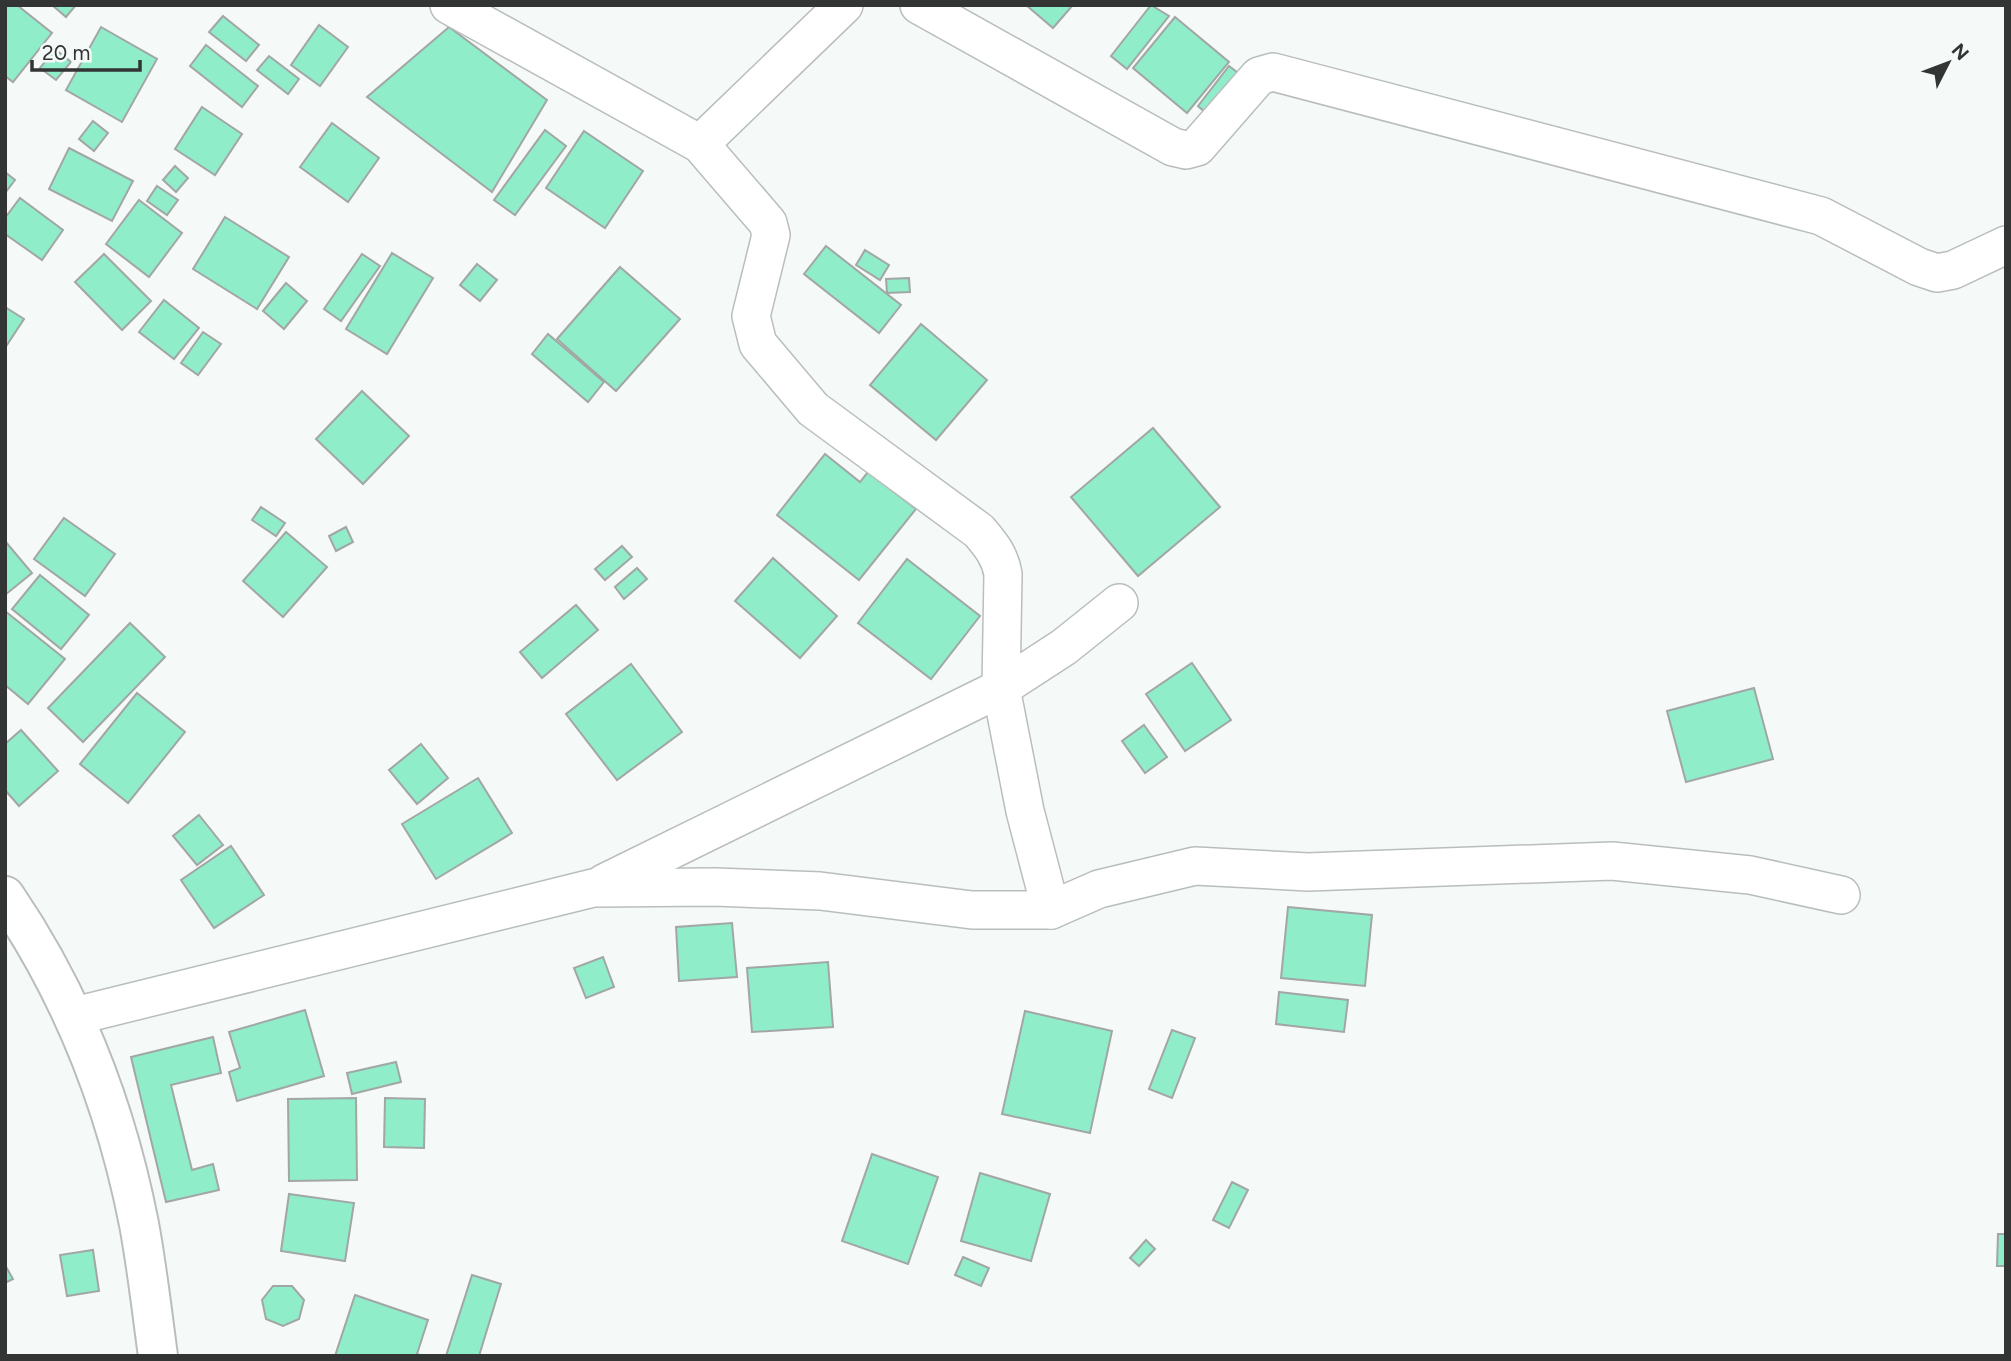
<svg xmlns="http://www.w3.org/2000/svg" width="2011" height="1361" viewBox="0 0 2011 1361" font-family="Figtree,sans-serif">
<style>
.building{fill:#8fedca;stroke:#a2a6a5;stroke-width:2}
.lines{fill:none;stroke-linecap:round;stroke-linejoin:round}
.minor-casing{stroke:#b9bebd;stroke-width:40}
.tertiary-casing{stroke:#b9bebd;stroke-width:42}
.minor{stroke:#fff;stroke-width:37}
.tertiary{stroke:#fff;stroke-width:38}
</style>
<rect width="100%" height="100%" fill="#f5faf9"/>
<!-- building -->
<g class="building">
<polygon points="5,5 17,5 52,33 13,82 5,76"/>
<polygon points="52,5 76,5 66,17"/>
<polygon points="1026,5 1073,5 1053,28"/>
<polygon points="1151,5 1169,16 1127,69 1111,56"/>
<polygon points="223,16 259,45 246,61 209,32"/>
<polygon points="1175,17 1229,62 1187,113 1133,68"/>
<polygon points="319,25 348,47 320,86 291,65"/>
<polygon points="101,27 157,59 122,122 66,90"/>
<polygon points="449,27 547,100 492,192 367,97"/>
<polygon points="206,45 258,86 242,107 190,66"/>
<polygon points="55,49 71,62 56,80 40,68"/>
<polygon points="269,56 299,79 288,94 257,70"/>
<polygon points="1229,66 1246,79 1213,119 1198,106"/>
<polygon points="202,107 242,134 215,175 175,149"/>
<polygon points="93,121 108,133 94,151 79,139"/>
<polygon points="332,123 379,158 348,202 300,167"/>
<polygon points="545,130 566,146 515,215 494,200"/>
<polygon points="584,131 643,171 605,228 546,188"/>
<polygon points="69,148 133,181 112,221 49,189"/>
<polygon points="175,166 188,178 176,192 163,180"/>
<polygon points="5,172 15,180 5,193"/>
<polygon points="157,186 178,200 167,215 147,201"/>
<polygon points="20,198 63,230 42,260 5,234 5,218"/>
<polygon points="139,200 182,233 149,277 106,244"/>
<polygon points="225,217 289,257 257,309 193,269"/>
<polygon points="826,246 901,305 879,333 804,274"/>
<polygon points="865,250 889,265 880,280 856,265"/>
<polygon points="392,253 433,278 387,354 346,329"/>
<polygon points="104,254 151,301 122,330 75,282"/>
<polygon points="362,254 380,266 341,321 324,309"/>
<polygon points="477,264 497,280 480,301 460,285"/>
<polygon points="620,267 680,319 616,391 557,339"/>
<polygon points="909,278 910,292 887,293 886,279"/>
<polygon points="286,283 307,301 284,329 263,311"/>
<polygon points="164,300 199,328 174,359 139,332"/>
<polygon points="5,307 24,319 5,348"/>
<polygon points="921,324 987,380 936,440 870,385"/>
<polygon points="203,332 221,344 198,375 181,363"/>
<polygon points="548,334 604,382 588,402 532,354"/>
<polygon points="362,391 409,436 363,484 316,439"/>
<polygon points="1153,428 1220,507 1138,576 1071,497"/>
<polygon points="825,454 860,482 868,472 916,509 859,580 777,515"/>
<polygon points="261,507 285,523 276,536 252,520"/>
<polygon points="64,518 115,554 85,596 34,559"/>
<polygon points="346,527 353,542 336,551 329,536"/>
<polygon points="286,532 327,567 283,617 243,581"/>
<polygon points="5,541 32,573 5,595"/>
<polygon points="622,546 632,557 605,580 595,569"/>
<polygon points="773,558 837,616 800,658 735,601"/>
<polygon points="907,559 980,616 931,679 858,623"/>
<polygon points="637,568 647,579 624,599 615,587"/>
<polygon points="40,575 89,615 61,649 12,609"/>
<polygon points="576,605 598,630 542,678 520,652"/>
<polygon points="5,611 65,659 28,704 5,685"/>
<polygon points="130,623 165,657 83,742 48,708"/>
<polygon points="1192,663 1231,720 1185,751 1146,694"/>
<polygon points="631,664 682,732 617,780 566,714"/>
<polygon points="1754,688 1773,759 1686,782 1667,711"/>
<polygon points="137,693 185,732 128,803 80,764"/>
<polygon points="1144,725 1167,757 1145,773 1122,741"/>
<polygon points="21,730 58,771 19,806 5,790 5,744"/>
<polygon points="421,744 448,778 417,804 389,770"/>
<polygon points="478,778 512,833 436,879 402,824"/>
<polygon points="199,815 223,845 197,865 173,836"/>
<polygon points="231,846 264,895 214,928 181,880"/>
<polygon points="1288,907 1372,915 1365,986 1281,978"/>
<polygon points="732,923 737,977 679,981 676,927"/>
<polygon points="603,957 614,987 586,998 574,968"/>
<polygon points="828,962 833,1027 752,1032 747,968"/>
<polygon points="1279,992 1348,1000 1344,1032 1276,1024"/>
<polygon points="305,1010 324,1076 237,1101 229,1072 240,1068 229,1032"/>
<polygon points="1025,1011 1112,1031 1090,1133 1002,1114"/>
<polygon points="1172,1030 1195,1038 1172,1098 1149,1089"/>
<polygon points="213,1037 221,1073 171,1085 192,1170 213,1164 219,1190 166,1202 131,1057"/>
<polygon points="396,1062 401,1082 352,1094 347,1073"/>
<polygon points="356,1098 357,1180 289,1181 288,1099"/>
<polygon points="385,1098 425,1099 424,1148 384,1147"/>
<polygon points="872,1154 938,1177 908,1264 842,1241"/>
<polygon points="980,1173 1050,1194 1031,1261 961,1241"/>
<polygon points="1232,1182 1248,1190 1229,1228 1213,1220"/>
<polygon points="289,1194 354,1203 345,1261 281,1251"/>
<polygon points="1998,1234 2006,1234 2006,1266 1997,1266"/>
<polygon points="1146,1240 1155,1249 1139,1266 1130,1258"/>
<polygon points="93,1250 99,1291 67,1296 60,1255"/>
<polygon points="963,1257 989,1268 981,1286 955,1275"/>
<polygon points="5,1265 13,1279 5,1283"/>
<polygon points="472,1275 501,1284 479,1356 446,1356"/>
<polygon points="273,1286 292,1286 304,1300 299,1319 283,1326 266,1319 262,1300"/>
<polygon points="355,1295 428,1320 417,1354 423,1356 335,1356"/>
</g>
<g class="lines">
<!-- minor casing -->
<g class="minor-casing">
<g id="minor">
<path d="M449,5L700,144L768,223L771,235L751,316L758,344L813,409L979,531C991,545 1000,556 1003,574L1001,688L1025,811L1051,910"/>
<polyline points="919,5 1173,147 1186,150 1197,147 1259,76 1273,72 1821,216 1919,267 1937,273 1953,270 2006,245"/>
<polyline points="700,144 844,5"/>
<polyline points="604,883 1001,688 1064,647 1119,603"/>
<polyline points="75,1016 593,888 715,887 820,891 972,910 1051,910 1099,889 1195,866 1308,872 1612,861 1750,875 1841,895"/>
</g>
</g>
<!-- tertiary casing -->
<g class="tertiary-casing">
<path id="tertiary" d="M5,896C72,994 116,1107 139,1224C147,1267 152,1312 158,1356"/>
</g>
<!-- minor -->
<use href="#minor" class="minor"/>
<!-- tertiary -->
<use href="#tertiary" class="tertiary"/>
</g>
<!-- border -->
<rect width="2011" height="1361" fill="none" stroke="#333535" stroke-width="14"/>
<!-- north arrow -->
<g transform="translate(1948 63) rotate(48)" stroke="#f5faf9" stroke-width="5" paint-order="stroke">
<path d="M0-5L12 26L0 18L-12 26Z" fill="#333535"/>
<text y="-10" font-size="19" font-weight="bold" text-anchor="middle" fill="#333535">N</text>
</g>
<!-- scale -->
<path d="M32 60v10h108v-10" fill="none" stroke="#333535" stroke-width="3.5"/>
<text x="42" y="60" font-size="21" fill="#333535" stroke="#f5faf9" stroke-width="5" paint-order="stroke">20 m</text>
</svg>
